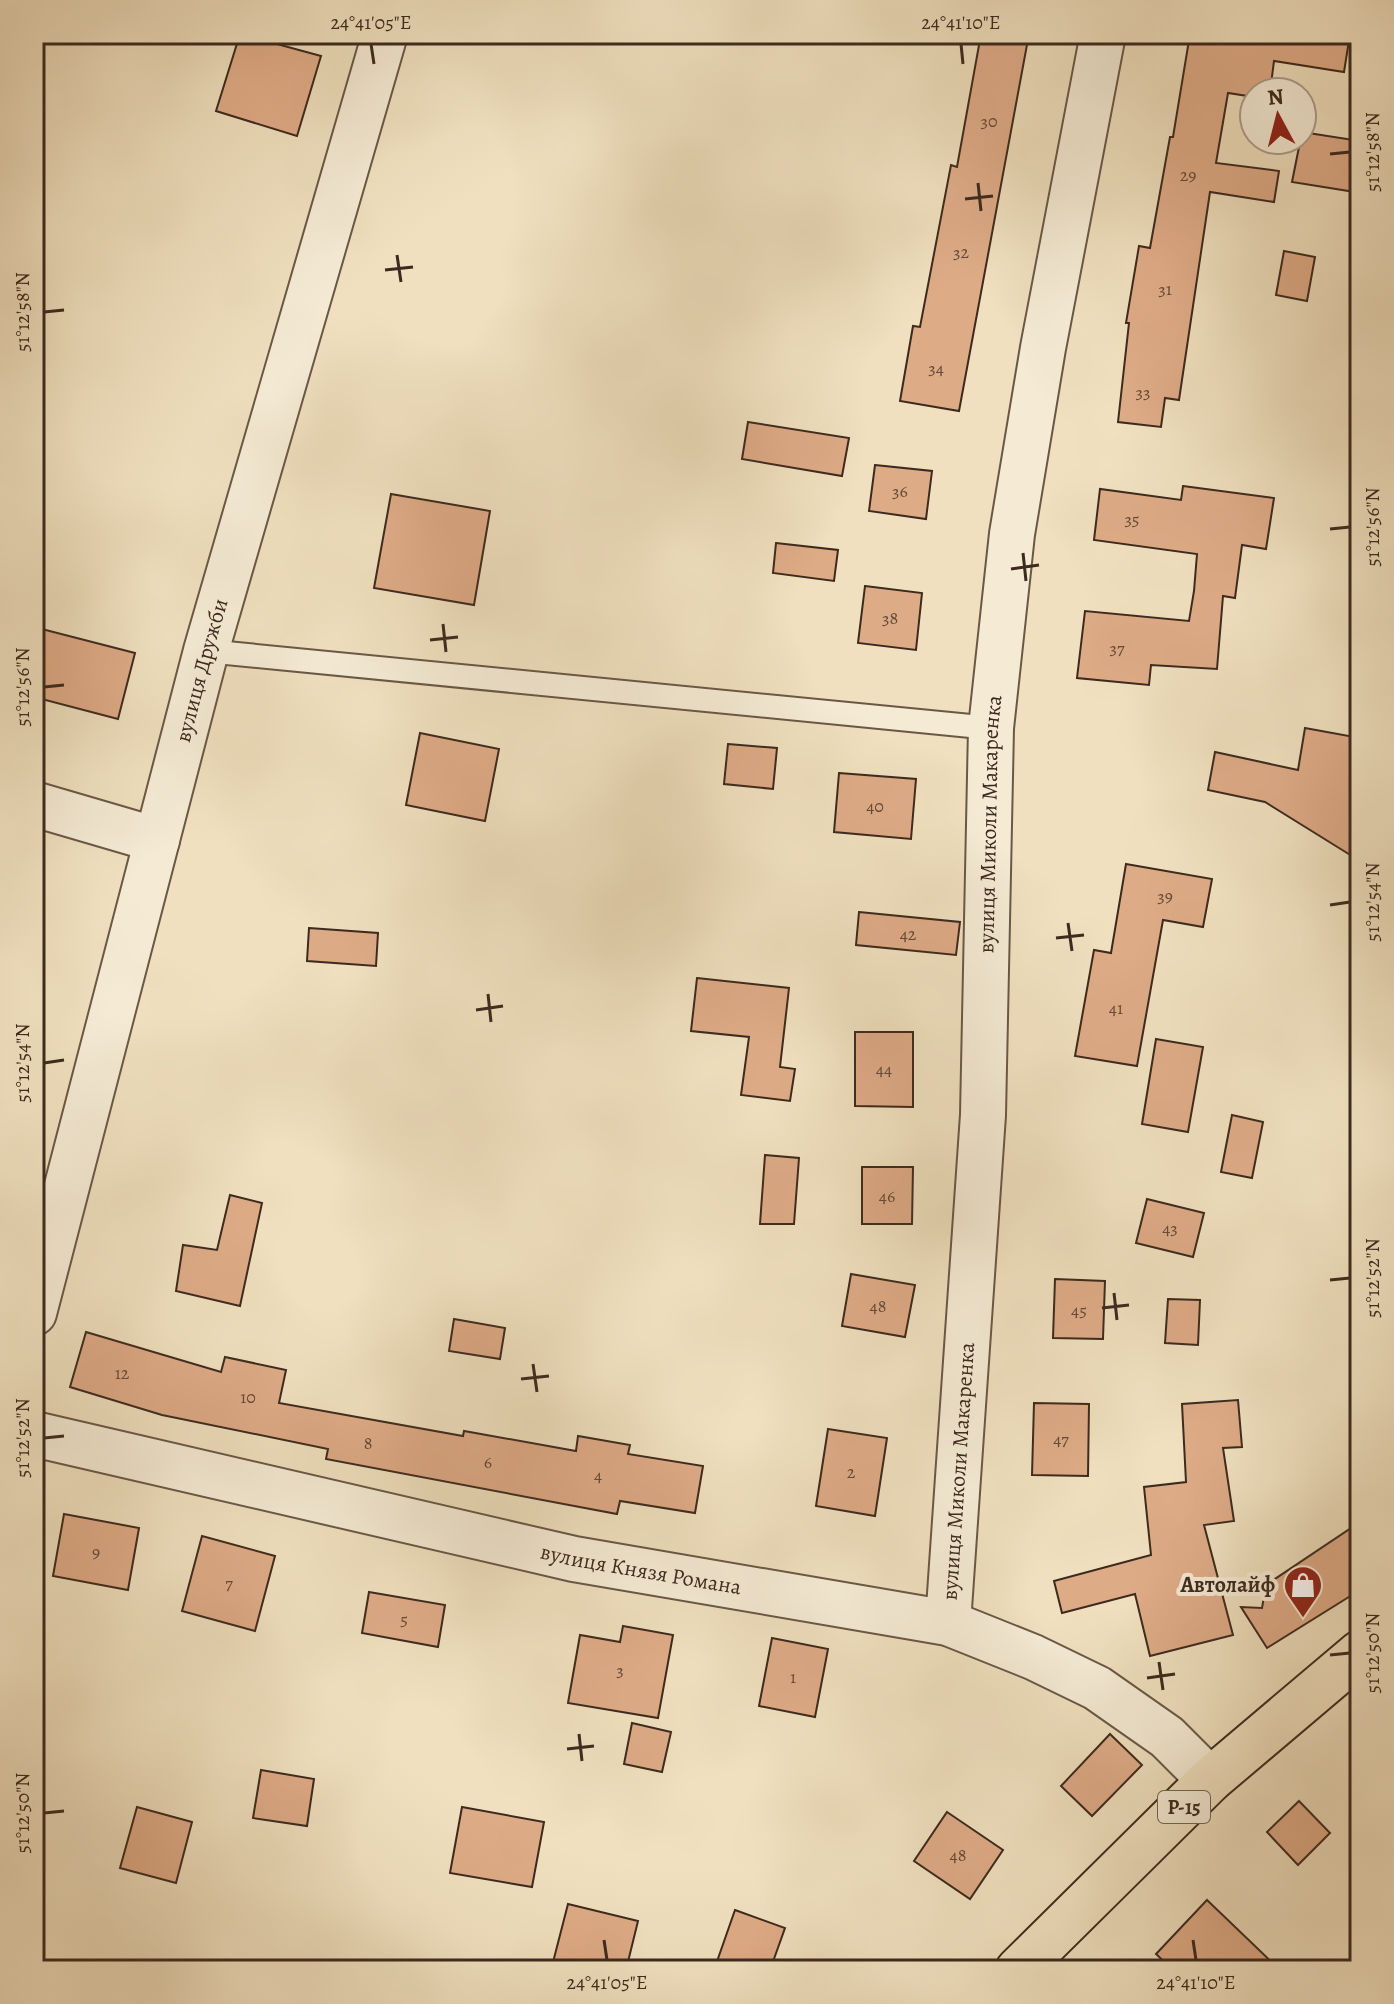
<svg xmlns="http://www.w3.org/2000/svg" width="1394" height="2004" viewBox="0 0 1394 2004" font-family="Alegreya,serif">
<style>
.building{fill:#deab87;stroke:#3d2a1e;stroke-width:2}
.lines{fill:none;stroke-linecap:round;stroke-linejoin:round}
.lane-casing{stroke:#6a5846;stroke-width:26}
.street-casing{stroke:#6a5846;stroke-width:48}
.primary-casing{stroke:#3d2a1e;stroke-width:48}
.lane{stroke:#f5ebd5;stroke-width:22}
.street{stroke:#f5ebd5;stroke-width:44}
.primary{stroke:#f0e0bf;stroke-width:44}
.ticks{fill:none;stroke:#3d2a1e;stroke-width:3}
.labels{text-anchor:middle;dominant-baseline:central;stroke-width:8;stroke-linejoin:round;paint-order:stroke}
.number-label{font-size:18px;fill:#654a38}
.shield{fill:#f5ebd5;stroke:#746455;stroke-width:2}
.shield-label{font-size:20px;font-weight:bold;fill:#3d2a1e}
.street-label{font-size:22px;fill:#3d2a1e;stroke:#f5ebd5}
.poi-label{font-size:22px;font-weight:bold;fill:#3d2a1e;stroke:#f5ebd5;text-anchor:end}
.neatline{fill:none;stroke:#3d2a1e;stroke-width:3}
.ticks-label{font-size:20px;text-anchor:middle;fill:#3d2a1e}
</style>
<rect width="100%" height="100%" fill="#f0e0bf"/>
<filter id="stains"><feTurbulence type="fractalNoise" baseFrequency=".0025" numOctaves="4"/><feColorMatrix values="0 0 0 0 .2 0 0 0 0 .09 0 0 0 0 .02 0 0 0 .5 -.17"/></filter>
<radialGradient id="worn" r=".72"><stop offset=".6" stop-color="#630" stop-opacity="0"/><stop offset="1" stop-color="#630" stop-opacity=".3"/></radialGradient>
<!-- building -->
<g class="building">
<polygon points="240,34 321,56 297,136 216,111"/>
<polygon points="981,34 1029,34 959,411 900,401 913,326 920,327 951,165 957,167"/>
<polygon points="1190,34 1350,34 1344,72 1274,61 1270,92 1254,92 1254,97 1228,93 1216,163 1279,171 1274,202 1210,192 1179,400 1165,398 1161,427 1118,422 1129,323 1126,323 1139,246 1150,248 1170,137 1173,137"/>
<polygon points="1302,132 1360,141 1355,192 1292,182"/>
<polygon points="1284,251 1315,257 1307,301 1276,295"/>
<polygon points="748,422 849,438 842,476 742,459"/>
<polygon points="875,465 932,471 926,519 869,511"/>
<polygon points="1183,486 1274,498 1266,549 1242,545 1235,598 1223,596 1217,669 1151,665 1149,685 1077,678 1085,611 1189,621 1194,591 1197,554 1094,540 1100,489 1181,500"/>
<polygon points="391,494 490,511 474,605 374,588"/>
<polygon points="776,543 838,550 834,581 773,573"/>
<polygon points="865,586 922,593 916,650 858,643"/>
<polygon points="34,627 135,653 118,719 34,697"/>
<polygon points="1305,728 1360,738 1360,861 1265,802 1208,790 1215,752 1298,770"/>
<polygon points="420,733 499,749 485,821 406,805"/>
<polygon points="728,744 777,748 773,789 724,784"/>
<polygon points="839,773 916,779 911,839 834,832"/>
<polygon points="1126,864 1212,879 1203,927 1163,920 1137,1066 1075,1056 1094,950 1111,953"/>
<polygon points="859,912 960,922 956,955 856,945"/>
<polygon points="309,928 378,933 376,966 307,961"/>
<polygon points="697,978 789,988 780,1067 795,1069 790,1101 741,1095 749,1037 691,1031"/>
<polygon points="855,1032 913,1032 913,1107 855,1106"/>
<polygon points="1156,1039 1203,1047 1188,1132 1142,1124"/>
<polygon points="1232,1115 1263,1122 1252,1178 1221,1172"/>
<polygon points="765,1155 799,1158 794,1224 760,1224"/>
<polygon points="862,1167 913,1167 912,1224 862,1224"/>
<polygon points="230,1195 262,1203 240,1306 176,1291 183,1245 217,1250"/>
<polygon points="1147,1199 1204,1213 1193,1257 1136,1243"/>
<polygon points="851,1274 915,1285 905,1337 842,1326"/>
<polygon points="1055,1279 1105,1281 1103,1339 1053,1338"/>
<polygon points="1168,1299 1200,1300 1198,1345 1165,1343"/>
<polygon points="454,1319 505,1328 500,1359 449,1351"/>
<polygon points="86,1332 221,1372 225,1357 286,1370 279,1403 463,1436 464,1431 576,1451 578,1436 630,1445 628,1454 703,1466 695,1513 620,1501 617,1514 326,1459 328,1449 162,1415 70,1387"/>
<polygon points="1238,1400 1242,1447 1223,1448 1234,1521 1204,1525 1233,1635 1150,1656 1135,1594 1062,1613 1054,1581 1151,1555 1144,1487 1186,1482 1182,1404"/>
<polygon points="1034,1403 1089,1404 1088,1476 1032,1475"/>
<polygon points="828,1429 887,1438 875,1516 816,1506"/>
<polygon points="64,1514 139,1528 128,1590 53,1576"/>
<polygon points="1360,1522 1360,1590 1267,1648 1241,1607 1262,1608 1266,1585"/>
<polygon points="202,1536 275,1556 255,1631 182,1611"/>
<polygon points="369,1592 445,1605 438,1647 362,1633"/>
<polygon points="623,1626 673,1635 658,1718 568,1703 580,1635 620,1642"/>
<polygon points="772,1638 828,1649 815,1717 759,1706"/>
<polygon points="632,1723 671,1732 662,1772 624,1764"/>
<polygon points="1110,1734 1142,1765 1092,1816 1061,1786"/>
<polygon points="261,1770 314,1779 307,1826 253,1818"/>
<polygon points="1299,1801 1330,1833 1298,1865 1267,1832"/>
<polygon points="137,1807 192,1822 176,1883 120,1868"/>
<polygon points="462,1807 544,1822 532,1887 450,1873"/>
<polygon points="947,1812 1003,1850 970,1899 914,1861"/>
<polygon points="1207,1900 1280,1970 1173,1970 1156,1954"/>
<polygon points="568,1904 638,1921 626,1970 551,1970"/>
<polygon points="735,1910 785,1928 770,1970 714,1970"/>
</g>
<g class="lines">
<!-- lane casing -->
<g class="lane-casing">
<polyline id="lane" points="206,651 991,728"/>
</g>
<!-- street casing -->
<g class="street-casing">
<g id="street">
<polyline points="34,804 157,840"/>
<path id="s1" d="M34,1313L206,651L385,34"/>
<path id="s2" d="M34,1434L574,1559L948,1623L1033,1657L1097,1688L1167,1737L1210,1780"/>
<path id="s3" d="M948,1623L983,1115L991,728L1012,534L1043,348L1103,34"/>
</g>
</g>
<!-- primary casing -->
<g class="primary-casing">
<polyline id="primary" points="1018,1970 1210,1780 1360,1653"/>
</g>
<!-- lane -->
<use href="#lane" class="lane"/>
<!-- street -->
<use href="#street" class="street"/>
<!-- primary -->
<use href="#primary" class="primary"/>
</g>
<!-- ticks -->
<path class="ticks" d="M371,44L374,64M961,44L963,64M1330,154L1350,152M978,183L981,211M965,199L993,196M397,255L401,282M385,270L413,267M44,312L64,310M1330,529L1350,527M1023,553L1026,581M1011,569L1039,565M443,624L446,652M430,640L458,637M44,687L64,685M1330,905L1350,902M1068,923L1072,951M1056,938L1084,935M488,994L491,1022M476,1010L503,1006M44,1063L64,1060M1330,1280L1350,1278M1114,1293L1117,1320M1102,1308L1129,1305M533,1364L537,1392M521,1379L549,1376M44,1438L64,1436M1330,1655L1350,1653M1159,1662L1163,1690M1147,1678L1175,1674M579,1734L582,1761M567,1749L594,1746M44,1813L64,1811M604,1940L607,1960M1193,1940L1196,1960"/>
<!-- icons -->
<defs>
<g id="shop-pin" transform="scale(2)"><path d="M0 17L-7.5 6A9.5 9.5 0 1 1 7.5 6Z" fill="#8f2418" stroke="#f5ebd5"/><path d="M-5-2.5h2.3a2.7 3.5 0 0 1 5.4 0H5L5.5 6h-11ZM-1.5-2.5h3a1.5 2.3 0 0 0-3 0Z" fill="#fff"/></g>
</defs>
<g fill-rule="evenodd">
<use href="#shop-pin" x="1303" y="1585"/>
</g>
<g class="labels">
<!-- number labels -->
<g class="number-label">
<text x="989" y="121">30</text>
<text x="1188" y="175">29</text>
<text x="961" y="252">32</text>
<text x="1165" y="289">31</text>
<text x="936" y="368">34</text>
<text x="1143" y="392">33</text>
<text x="900" y="491">36</text>
<text x="1132" y="519">35</text>
<text x="890" y="618">38</text>
<text x="1117" y="648">37</text>
<text x="875" y="806">40</text>
<text x="1165" y="896">39</text>
<text x="908" y="934">42</text>
<text x="1116" y="1008">41</text>
<text x="884" y="1069">44</text>
<text x="887" y="1196">46</text>
<text x="1170" y="1228">43</text>
<text x="878" y="1306">48</text>
<text x="1079" y="1310">45</text>
<text x="122" y="1373">12</text>
<text x="248" y="1397">10</text>
<text x="1061" y="1439">47</text>
<text x="368" y="1443">8</text>
<text x="488" y="1462">6</text>
<text x="851" y="1472">2</text>
<text x="598" y="1475">4</text>
<text x="96" y="1552">9</text>
<text x="229" y="1583">7</text>
<text x="404" y="1619">5</text>
<text x="620" y="1670">3</text>
<text x="793" y="1677">1</text>
<text x="958" y="1855">48</text>
</g>
<!-- shield labels -->
<rect class="shield" x="1158" y="1791" width="52" height="32" rx="6"/>
<g class="shield-label">
<text x="1184" y="1807">Р-15</text>
</g>
<!-- street labels -->
<g class="street-label">
<text stroke="none"><textPath href="#s1" startOffset="664">вулиця Дружби</textPath></text>
<text stroke="none"><textPath href="#s3" startOffset="800">вулиця Миколи Макаренка</textPath></text>
<text stroke="none"><textPath href="#s3" startOffset="152">вулиця Миколи Макаренка</textPath></text>
<text stroke="none"><textPath href="#s2" startOffset="622">вулиця Князя Романа</textPath></text>
</g>
<!-- poi labels -->
<g class="poi-label">
<text x="1275" y="1585">Автолайф</text>
</g>
</g>
<!-- margin -->
<rect width="1394" height="2004" fill="none" stroke="#f0e0bf" stroke-width="88"/>
<!-- north arrow -->
<g transform="translate(1278 116) rotate(353)"><circle r="38" fill="#f5ebd5" stroke="#ab9e8c" stroke-width="2"/>
<path d="M0-6L14 30L0 20L-14 30Z" fill="#8f2418"/>
<text y="-12" font-size="22" font-weight="bold" text-anchor="middle" fill="#3d2a1e">N</text>
</g>
<rect x="44" y="44" width="1306" height="1916" class="neatline"/>
<g class="ticks-label">
<text x="371" y="29">24°41'05"E</text>
<text x="961" y="29">24°41'10"E</text>
<text transform="translate(1372 152) rotate(-90)" y="7">51°12'58"N</text>
<text transform="translate(22 312) rotate(-90)" y="7">51°12'58"N</text>
<text transform="translate(1372 527) rotate(-90)" y="7">51°12'56"N</text>
<text transform="translate(22 687) rotate(-90)" y="7">51°12'56"N</text>
<text transform="translate(1372 902) rotate(-90)" y="7">51°12'54"N</text>
<text transform="translate(22 1063) rotate(-90)" y="7">51°12'54"N</text>
<text transform="translate(1372 1278) rotate(-90)" y="7">51°12'52"N</text>
<text transform="translate(22 1438) rotate(-90)" y="7">51°12'52"N</text>
<text transform="translate(1372 1653) rotate(-90)" y="7">51°12'50"N</text>
<text transform="translate(22 1813) rotate(-90)" y="7">51°12'50"N</text>
<text x="607" y="1989">24°41'05"E</text>
<text x="1196" y="1989">24°41'10"E</text>
</g>
<rect width="100%" height="100%" filter="url(#stains)"/>
<rect width="100%" height="100%" fill="url(#worn)"/>
</svg>
